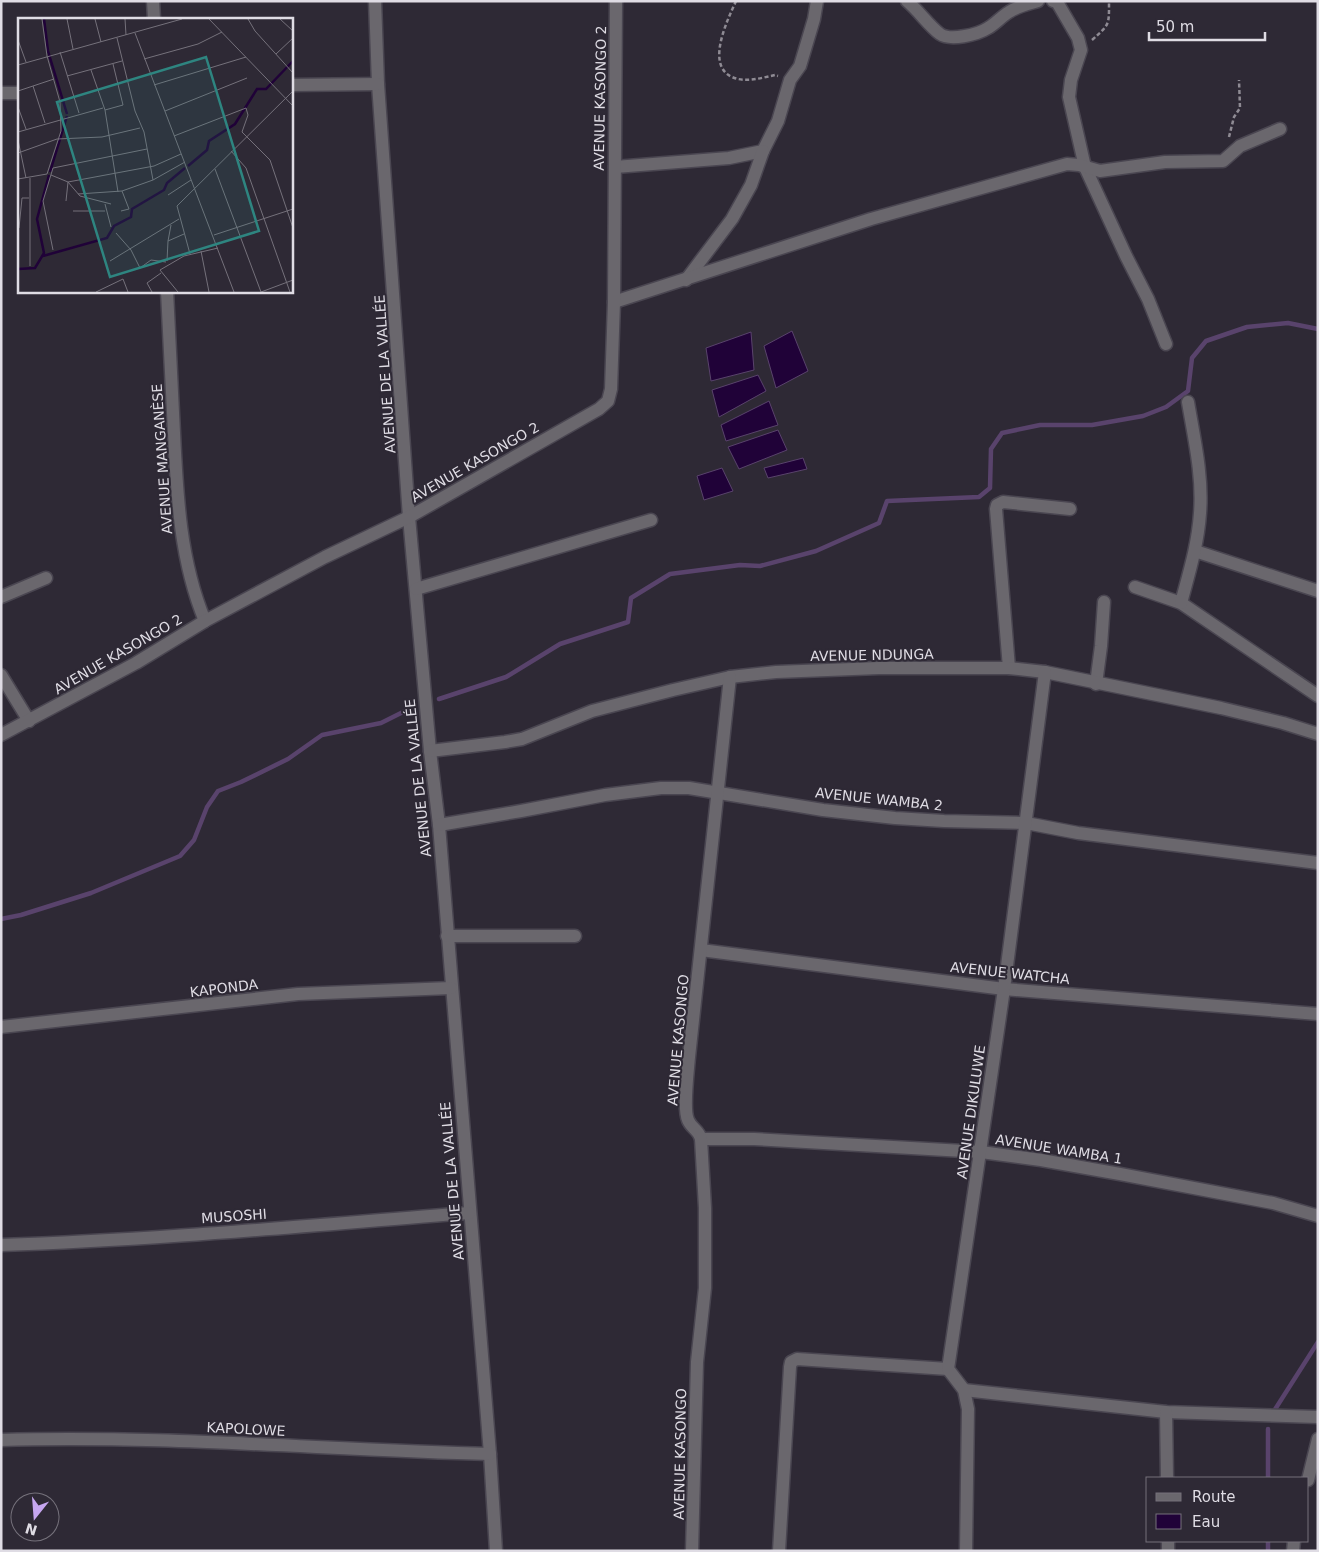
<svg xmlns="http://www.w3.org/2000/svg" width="1319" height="1552" viewBox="0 0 1319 1552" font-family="'DejaVu Sans',sans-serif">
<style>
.water{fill:#200238;stroke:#59436c}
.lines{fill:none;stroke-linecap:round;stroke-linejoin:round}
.stream{stroke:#59436c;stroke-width:4.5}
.minor-casing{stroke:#4a4651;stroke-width:15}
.path{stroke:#8f8b94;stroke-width:2.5;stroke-dasharray:4 2.5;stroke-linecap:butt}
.minor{stroke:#6a676d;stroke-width:12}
.labels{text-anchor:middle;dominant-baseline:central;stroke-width:4;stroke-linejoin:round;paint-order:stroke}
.street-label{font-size:14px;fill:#dfdce4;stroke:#2e2935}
.inset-river{fill:none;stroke:#200238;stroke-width:2.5}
.inset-road{fill:none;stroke:#75717b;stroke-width:1}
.view{fill:#2e8580;fill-opacity:0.15;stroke:#2e8580;stroke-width:2.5}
.inset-edge{fill:none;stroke:#dfdce4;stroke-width:2.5}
</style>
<rect width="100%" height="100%" fill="#2e2935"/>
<!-- water -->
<g class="water">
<polygon points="792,331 808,371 776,388 764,346"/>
<polygon points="751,332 754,370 711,381 706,348"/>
<polygon points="758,375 766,391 719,417 712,390"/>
<polygon points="769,401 778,425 726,441 721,425"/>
<polygon points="778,430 787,450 739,469 728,447"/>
<polygon points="803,458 807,469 768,478 764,468"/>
<polygon points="722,468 733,491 704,500 697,476"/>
</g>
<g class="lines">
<!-- stream -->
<g class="stream">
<polyline points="439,699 506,677 560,644 628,622 631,598 670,574 740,565 760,566 816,551 879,523 887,501 979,497 990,488 991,449 1002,433 1040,425 1092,425 1143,416 1166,407 1188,391 1192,358 1206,341 1247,327 1288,323 1318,329"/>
<polyline points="1,919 21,915 91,893 180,856 194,840 207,807 218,791 241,782 288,759 322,735 381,723 411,708"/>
<polyline points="1274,1411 1318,1342"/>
<polyline points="1268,1478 1268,1429"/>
<polyline points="1268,1551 1268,1541"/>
</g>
<!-- minor casing -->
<g class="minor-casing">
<g id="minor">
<polyline points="153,1 154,19"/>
<polyline points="375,1 378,84 409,517 430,751 439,825 490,1454 496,1551"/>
<path d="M907,1C919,11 929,26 940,34C950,41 977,35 988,28C995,24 1001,17 1009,12C1018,6 1028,4 1038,1"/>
<polyline points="1053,1 1057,2 1078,38 1081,50 1071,80 1069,97 1085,167 1126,256 1148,299 1166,344"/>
<polyline points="291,85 378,84"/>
<polyline points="1,93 19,93"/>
<polyline points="615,167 729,158 763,151 778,121 790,80 800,66 814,19 817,1"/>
<polyline points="686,280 732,219 751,185 763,151"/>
<path d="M167,291C169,338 172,386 174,433C177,496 180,561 205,621"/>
<polyline points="614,302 871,219 1067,164 1079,165 1100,171 1165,162 1223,161 1240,146 1280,129"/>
<polyline points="1195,551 1318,591"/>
<polyline points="1135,587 1181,603 1318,696"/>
<polyline points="416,589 651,520"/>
<polyline points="1,597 46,578"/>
<path d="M1181,603C1189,573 1198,544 1200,513C1203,476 1194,438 1188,402"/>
<polyline points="1009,668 996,509 997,505 1003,502 1070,509"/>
<polyline points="1,675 29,721"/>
<polyline points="1096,684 1101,646 1104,602"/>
<polyline points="1,735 136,663 205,621 325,557 409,517 599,409 608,401 611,389 614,302 616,1"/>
<polyline points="430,751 505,742 522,739 592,711 673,690 730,677 776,672 879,668 1009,668 1045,672 1221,708 1283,723 1318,734"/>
<polyline points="439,825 521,811 605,795 661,788 689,788 823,810 895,818 944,821 1026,823 1078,833 1318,863"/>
<polyline points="447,936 575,936"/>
<polyline points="701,950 1004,989 1318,1014"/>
<polyline points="1,1027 298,994 451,988"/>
<polyline points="701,1139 754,1139 981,1152 1041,1160 1120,1174 1273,1203 1318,1216"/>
<path d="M1,1245C158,1240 313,1225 469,1213"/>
<polyline points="964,1390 1166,1412 1318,1417"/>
<polyline points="1166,1412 1167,1478"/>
<path d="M1,1440C164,1435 327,1450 490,1454"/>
<polyline points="1308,1480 1318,1439"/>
<polyline points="1168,1541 1168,1551"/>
<path d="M692,1551L697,1362L705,1288V1208L701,1139C699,1130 691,1128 688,1120C683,1109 688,1070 689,1057L730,677"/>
<polyline points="779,1551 790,1367 791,1362 797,1359 948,1369"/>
<polyline points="966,1551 968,1409 964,1390 948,1369 1004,989 1045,672"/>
<polyline points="1293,1551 1294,1541"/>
</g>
</g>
<!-- path -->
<g class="path">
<path d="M736,1C728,19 705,65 732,77C745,83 761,78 775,75L778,76"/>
<path d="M1092,40C1110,24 1109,25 1109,1"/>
<polyline points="1229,137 1234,117 1240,108 1239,80"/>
</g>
<!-- minor -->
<use href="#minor" class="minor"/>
</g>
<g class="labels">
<!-- street labels -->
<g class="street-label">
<text transform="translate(600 98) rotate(-89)">AVENUE KASONGO 2</text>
<text transform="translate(385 374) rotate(-94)">AVENUE DE LA VALLÉE</text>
<text transform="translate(162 459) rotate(-94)">AVENUE MANGANÈSE</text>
<text transform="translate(475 462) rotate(-30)">AVENUE KASONGO 2</text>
<text transform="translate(118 654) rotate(-30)">AVENUE KASONGO 2</text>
<text transform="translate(872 655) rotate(-1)">AVENUE NDUNGA</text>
<text transform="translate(418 778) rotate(-96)">AVENUE DE LA VALLÉE</text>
<text transform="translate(879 799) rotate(6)">AVENUE WAMBA 2</text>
<text transform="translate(1010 973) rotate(6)">AVENUE WATCHA</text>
<text transform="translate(224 988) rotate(-7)">KAPONDA</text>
<text transform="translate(678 1040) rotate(-85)">AVENUE KASONGO</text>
<text transform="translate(971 1112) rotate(-82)">AVENUE DIKULUWE</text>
<text transform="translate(1059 1149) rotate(9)">AVENUE WAMBA 1</text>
<text transform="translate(452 1181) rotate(-95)">AVENUE DE LA VALLÉE</text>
<text transform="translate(234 1216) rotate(-4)">MUSOSHI</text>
<text transform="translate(246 1429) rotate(3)">KAPOLOWE</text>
<text transform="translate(680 1454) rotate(-89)">AVENUE KASONGO</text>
</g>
</g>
<!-- overview -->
<g transform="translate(18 18)">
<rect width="275" height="275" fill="#2e2935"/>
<path class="inset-river" d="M26,1L30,33L49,96M170,148L189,132L191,123L217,106L239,71H248L275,43M32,154L49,98M25,238L89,220L96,208L113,199L114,191L146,172L149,165L167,150M0,251L17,250L26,235L19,201L31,157"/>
<path class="inset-road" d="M49,1L55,31M77,1L83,24M107,1L108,17M191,1L275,88M230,1L237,13L275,55M262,1L275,13M117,15L216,274M99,20L117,93L126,114L135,162M0,22L8,44M42,34L61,95M258,36L275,20M126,41L180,26L204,14M0,47L164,1M73,52L87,92L100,174M49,58L104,43M136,67L228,39M15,68L27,105M0,73L36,61M0,89L8,111M87,92L105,87L95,46M147,93L229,60M0,114L85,90M156,118L228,90L230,97L224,114L252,142L275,210M0,122L8,160M213,133L228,150L272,274M0,135L39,121L84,119L122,110M197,151L243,274M33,157L50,164L62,178L93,186M0,161L29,156L43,113L42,84L29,38L24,1M60,176L104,173L135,162L167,144M150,177L173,162M48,183L50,164L136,148L163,136M87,186L93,209M55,193H87M103,193L111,191L104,173M1,210L4,180H11M98,215L113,232L122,250L133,242L148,244M196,217L275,191M150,223L153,207M35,232L25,183L35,150L129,131M183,233L191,274M172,236L159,188L275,73M92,243L161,201M149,243L150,223L166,216M12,248V160M78,274L105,261L110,274M134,274L129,265L143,255M160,274L142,252L166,238L200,230M243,274L275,262"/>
<path class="view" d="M188,39L241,213L92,259L39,84Z"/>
<rect width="275" height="275" class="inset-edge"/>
</g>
<!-- border -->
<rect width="1319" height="1552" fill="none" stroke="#dfdce4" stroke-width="5"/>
<!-- legend -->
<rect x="1146" y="1477" width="162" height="65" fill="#2e2935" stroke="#75717b"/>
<rect x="1156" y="1493" width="25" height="8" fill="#6a676d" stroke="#75717b"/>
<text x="1192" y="1502" font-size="15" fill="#dfdce4">Route</text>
<rect x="1156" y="1514" width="25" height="15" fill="#200238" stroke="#75717b"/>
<text x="1192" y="1527" font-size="15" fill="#dfdce4">Eau</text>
<!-- north arrow -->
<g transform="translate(35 1517) rotate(197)"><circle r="24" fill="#2e2935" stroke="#75717b"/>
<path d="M0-4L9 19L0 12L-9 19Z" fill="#c6a6f0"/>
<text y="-8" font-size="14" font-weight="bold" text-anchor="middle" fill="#dfdce4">N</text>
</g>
<!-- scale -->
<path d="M1149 32v8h116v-8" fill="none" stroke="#dfdce4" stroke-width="2.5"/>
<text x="1156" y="32" font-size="15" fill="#dfdce4" stroke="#2e2935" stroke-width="4" paint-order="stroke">50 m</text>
</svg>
